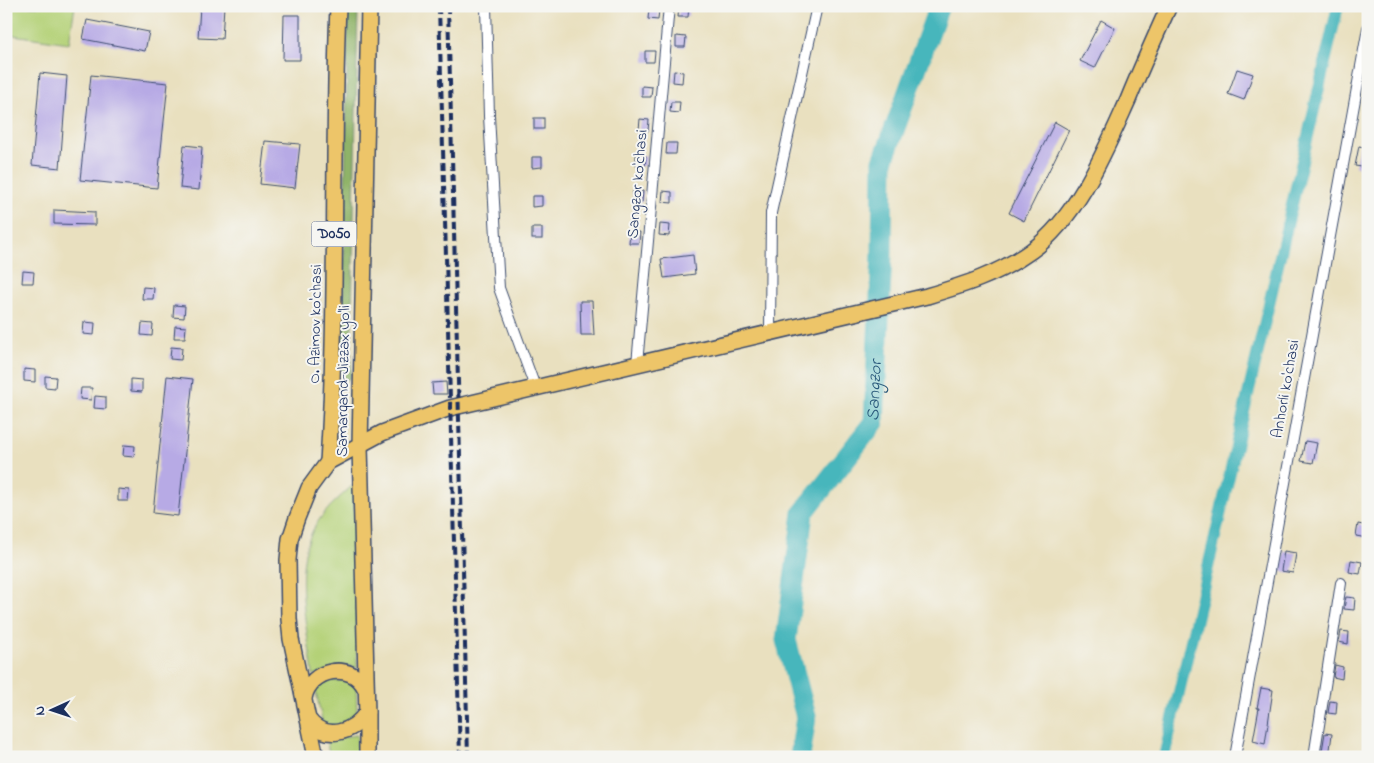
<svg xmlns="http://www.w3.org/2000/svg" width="1374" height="763" viewBox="0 0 1374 763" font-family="'Indie Flower',sans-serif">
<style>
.green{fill:#b4d177;stroke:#68806a}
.forest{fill:#8fb368;stroke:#557163}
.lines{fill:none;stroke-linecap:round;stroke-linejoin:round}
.canal{stroke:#46b6bc;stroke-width:12}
.river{stroke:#46b6bc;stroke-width:21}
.building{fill:#b7aae5}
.street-casing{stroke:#3a4a6d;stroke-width:12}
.primary-casing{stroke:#3a4a6d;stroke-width:18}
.street{stroke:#fff;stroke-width:10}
.primary{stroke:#edc569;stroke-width:15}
.rail{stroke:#1b2f5e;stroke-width:4;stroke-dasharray:8 4;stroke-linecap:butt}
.labels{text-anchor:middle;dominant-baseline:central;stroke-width:4;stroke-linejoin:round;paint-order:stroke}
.shield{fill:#f6f6f2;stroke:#5d6b8a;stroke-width:1}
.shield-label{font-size:15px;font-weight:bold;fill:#1b2f5e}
.street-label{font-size:16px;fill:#1b2f5e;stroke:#f6f6f2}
.water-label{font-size:18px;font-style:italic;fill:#28587a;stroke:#f6f6f2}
</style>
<rect width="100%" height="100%" fill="#f6f6f2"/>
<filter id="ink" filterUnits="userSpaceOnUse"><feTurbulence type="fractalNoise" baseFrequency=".02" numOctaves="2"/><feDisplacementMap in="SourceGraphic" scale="10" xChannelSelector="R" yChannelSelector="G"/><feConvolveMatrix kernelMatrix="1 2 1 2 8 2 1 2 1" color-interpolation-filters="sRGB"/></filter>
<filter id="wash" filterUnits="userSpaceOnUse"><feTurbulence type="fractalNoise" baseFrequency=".0096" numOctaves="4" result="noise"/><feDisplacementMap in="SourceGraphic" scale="20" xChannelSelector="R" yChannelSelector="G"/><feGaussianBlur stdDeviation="1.12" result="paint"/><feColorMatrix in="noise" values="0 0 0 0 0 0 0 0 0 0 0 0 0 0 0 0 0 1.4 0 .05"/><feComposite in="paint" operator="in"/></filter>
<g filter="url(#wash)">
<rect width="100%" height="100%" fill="#e9e0bf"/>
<!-- green -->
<g class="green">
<polygon points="6,6 75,6 69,43 6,34"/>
<path d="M354,484L357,668L349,666L313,675C308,632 292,570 313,530C322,512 339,498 354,484Z"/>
<path d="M352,680L356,682L357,716C348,725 335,726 323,725L315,687L329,681Z"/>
<polygon points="357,735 357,757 330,757 326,739"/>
</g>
<!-- forest -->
<polygon class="forest" points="348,6 358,6 351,375 350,378 347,380 343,378 342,375"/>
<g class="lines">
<!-- canal -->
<polyline class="canal" points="1164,757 1338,6"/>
<!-- river -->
<path class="river" id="s1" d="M800,757L806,717L786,640L803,513L874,422L882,254L883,161L939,6"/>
</g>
<g id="blocks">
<!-- building -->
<g class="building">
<polygon points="200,6 224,6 222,39 198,38"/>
<polygon points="679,6 689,6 688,17 678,17"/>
<polygon points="649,9 659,9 658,20 648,19"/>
<polygon points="284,15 300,15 300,60 283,60"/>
<polygon points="87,20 149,32 145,51 83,39"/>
<polygon points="1101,20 1115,28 1095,68 1080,61"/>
<polygon points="676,36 686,37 685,47 676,47"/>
<polygon points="645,51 655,51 654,62 645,62"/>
<polygon points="1237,69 1253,74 1244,100 1228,94"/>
<polygon points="674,71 683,72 682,83 673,82"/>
<polygon points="40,73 67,76 60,168 32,165"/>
<polygon points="91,75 168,83 157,188 80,180"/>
<polygon points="642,86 652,87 651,97 642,97"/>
<polygon points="671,102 680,102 679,113 670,112"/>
<rect x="534" y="118" width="10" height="11"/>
<polygon points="640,119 649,120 648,131 639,130"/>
<polygon points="1055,122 1069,130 1024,221 1009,213"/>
<polygon points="265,141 300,144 295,188 260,184"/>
<polygon points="667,143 677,143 676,154 666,154"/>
<polygon points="184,145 202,147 199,190 180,188"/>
<polygon points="1359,146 1368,148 1368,168 1355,166"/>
<polygon points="636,155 646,156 645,166 636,166"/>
<polygon points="532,157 542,157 542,167 532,168"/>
<polygon points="633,191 643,191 642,202 633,201"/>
<polygon points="663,191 672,192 672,203 662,202"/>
<polygon points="532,196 542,196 542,206 532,207"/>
<polygon points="54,210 95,212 95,225 54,224"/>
<polygon points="660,224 670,225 669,236 659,235"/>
<rect x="532" y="228" width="10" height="11"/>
<polygon points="630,232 640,232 639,243 629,243"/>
<polygon points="693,255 695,274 664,278 661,259"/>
<polygon points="23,271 34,272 33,283 22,283"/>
<polygon points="143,287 154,288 153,299 142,299"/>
<polygon points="580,301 592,301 594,335 581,335"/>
<polygon points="174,305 185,306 184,318 173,317"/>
<polygon points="84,322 95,323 94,335 83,334"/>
<polygon points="142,323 153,324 152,336 141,335"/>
<polygon points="175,326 186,327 185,338 174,338"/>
<polygon points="171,347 182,348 181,360 170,359"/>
<polygon points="24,369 35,370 35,382 24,381"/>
<polygon points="45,376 56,377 55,388 45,387"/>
<polygon points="167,376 193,379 178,516 153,513"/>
<polygon points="131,379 142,380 142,392 131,391"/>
<polygon points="446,382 447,394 433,394 432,383"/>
<polygon points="81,388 92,388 91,400 80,399"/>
<polygon points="95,396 106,397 106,409 94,408"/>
<polygon points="1305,441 1317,443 1313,463 1301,461"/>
<polygon points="124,445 135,446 134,457 123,456"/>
<polygon points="118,489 129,490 128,501 118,501"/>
<polygon points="1358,524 1368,526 1367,538 1356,536"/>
<polygon points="1284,551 1296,553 1293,573 1281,571"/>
<polygon points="1351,560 1362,562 1360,574 1349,572"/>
<polygon points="1346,597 1355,598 1354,610 1344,609"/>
<polygon points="1341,631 1349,632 1348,644 1339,642"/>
<polygon points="1335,665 1343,667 1342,679 1333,677"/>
<polygon points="1261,688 1273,690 1265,744 1253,741 1259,708 1257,708"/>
<polygon points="1330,701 1337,702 1336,714 1328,713"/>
<polygon points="1325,733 1332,734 1329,757 1321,757"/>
</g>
</g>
</g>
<g filter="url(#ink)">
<use href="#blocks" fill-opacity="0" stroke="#3a4a6d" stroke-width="1"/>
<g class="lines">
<!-- street casing -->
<g class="street-casing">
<g id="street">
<polyline points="486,6 489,116 499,288 535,387"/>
<polyline points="770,333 771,213 817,6"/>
<polyline points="637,364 669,6"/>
<polyline points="1235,757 1368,28"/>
<polyline points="1314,757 1341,583"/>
</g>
</g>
<!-- primary casing -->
<g class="primary-casing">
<g id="primary">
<path d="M328,462C338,311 332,158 338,6"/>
<path d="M304,698C310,668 352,661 365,688"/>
<path d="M308,719C325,742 353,733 367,712"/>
<path d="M316,757L291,639L289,619L288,560L290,539L297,518L309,488L328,462L382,433L450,408L927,296C964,285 999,274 1031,251C1078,217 1105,151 1128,100C1141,68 1155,37 1169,6"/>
<polyline points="367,757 367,714 360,446 369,6"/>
</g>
</g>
<!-- street -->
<use href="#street" class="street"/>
<!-- primary -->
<use href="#primary" class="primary"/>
<!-- rail -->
<g class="rail">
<polyline points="439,6 460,757"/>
<polyline points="448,6 468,757"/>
</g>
</g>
</g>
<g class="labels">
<!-- shield labels -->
<rect class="shield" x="311.5" y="221.5" width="45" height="25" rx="4"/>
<g class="shield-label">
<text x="334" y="234">D050</text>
</g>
<!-- street labels -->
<g class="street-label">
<text transform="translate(638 184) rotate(-85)">Sangzor ko'chasi</text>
<text transform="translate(316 324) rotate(-89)">O. Azimov ko'chasi</text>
<text transform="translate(344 381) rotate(-89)">Samarqand-Jizzax yo'li</text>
<text transform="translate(1286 389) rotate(-80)">Anhorli ko'chasi</text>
</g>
<!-- water labels -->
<g class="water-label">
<text stroke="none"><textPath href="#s1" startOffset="395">Sangzor</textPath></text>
</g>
</g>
<!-- margin -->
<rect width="1374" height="763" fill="none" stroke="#f6f6f2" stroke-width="25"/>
<!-- north arrow -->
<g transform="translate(52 710) rotate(267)" stroke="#f6f6f2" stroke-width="4" paint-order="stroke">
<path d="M0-4L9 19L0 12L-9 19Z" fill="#1b2f5e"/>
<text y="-8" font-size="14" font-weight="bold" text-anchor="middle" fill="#1b2f5e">N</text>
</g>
</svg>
